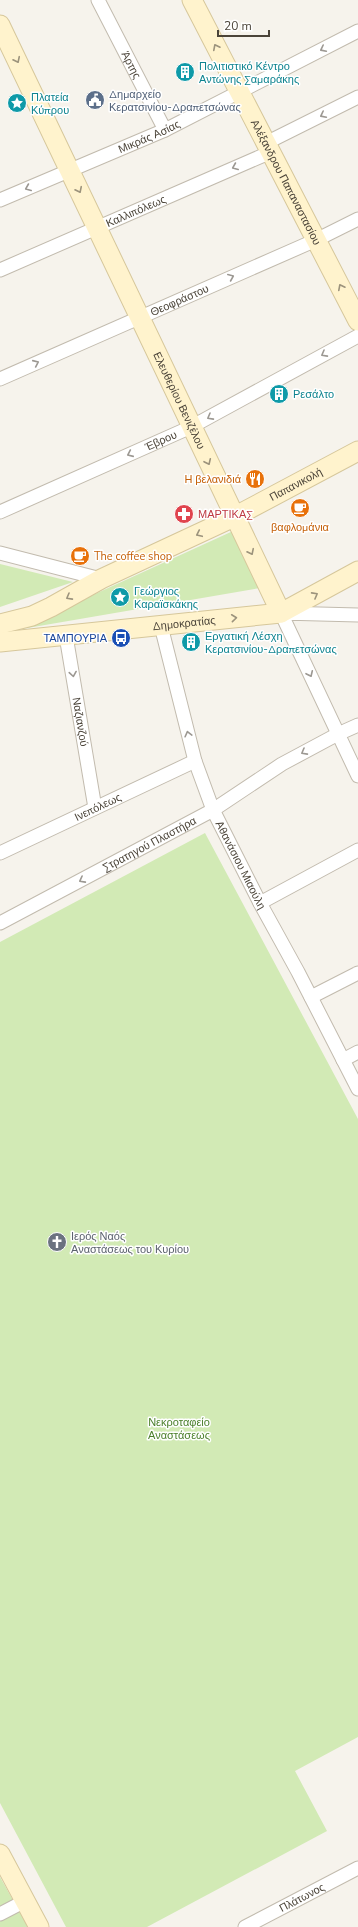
<svg xmlns="http://www.w3.org/2000/svg" width="358" height="1927" viewBox="0 0 358 1927" font-family="'Nunito Sans',sans-serif">
<style>
.green{fill:#d2eab5}
.lines{fill:none;stroke-linecap:round;stroke-linejoin:round}
.street-casing{stroke:#c2bbae;stroke-width:15}
.secondary-casing{stroke:#d6c79b;stroke-width:21}
.street{stroke:#fff;stroke-width:13}
.secondary{stroke:#fff3cd;stroke-width:19}
.oneway{stroke:#9c937c}
.oneway2{stroke:#9c9892}
.labels{text-anchor:middle;dominant-baseline:central;stroke-width:3;stroke-linejoin:round;paint-order:stroke}
.street-label{font-size:11px;fill:#4b4439;stroke:#fff}
.culture-label{font-size:11px;fill:#0d838f;stroke:#fff;text-anchor:start}
.service-label{font-size:11px;fill:#4e5e75;stroke:#fff;text-anchor:start}
.food-label{font-size:11px;fill:#c56008;stroke:#fff;text-anchor:end}
.health-label{font-size:11px;fill:#be3a42;stroke:#fff;text-anchor:start}
.transit-label{font-size:11px;fill:#164399;stroke:#fff;text-anchor:end}
.worship-label{font-size:11px;fill:#5b616d;stroke:#fff;text-anchor:start}
.park-label{font-size:11px;fill:#4a7f2a;stroke:#fff}
</style>
<rect width="100%" height="100%" fill="#f6f3ec"/>
<!-- green -->
<g class="green">
<polygon points="233,531 260,588 10,631 38,620"/>
<polygon points="0,564 73,582 0,607"/>
<polygon points="205,833 358,1119 358,1737 295,1771 327,1831 147,1927 66,1927 0,1803 0,942"/>
<polygon points="0,1877 28,1927 0,1927"/>
</g>
<g class="lines">
<!-- street casing -->
<g class="street-casing">
<g id="street">
<path id="s1" d="M98,0L165,130"/>
<polyline points="266,143 358,97"/>
<path id="s2" d="M0,200L165,130L358,31"/>
<path id="s3" d="M0,270L271,152"/>
<path id="s4" d="M0,379L316,240L358,219"/>
<path id="s5" d="M0,512L191,427L358,336"/>
<polyline points="0,553 101,579"/>
<polyline points="358,615 281,613 358,776"/>
<path id="s6" d="M161,626L195,761L213,810L260,903L298,972L358,1089"/>
<path id="s7" d="M66,636L95,808"/>
<path id="s8" d="M0,853L195,761"/>
<polyline points="260,903 358,850"/>
<path id="s9" d="M0,923L213,810L282,764L338,734L358,725"/>
<polyline points="311,997 358,973"/>
<polyline points="343,1060 358,1052"/>
<polyline points="0,1914 25,1901"/>
<path id="s10" d="M245,1927L358,1868"/>
</g>
</g>
<!-- secondary casing -->
<g class="secondary-casing">
<g id="secondary">
<path id="s11" d="M192,0L358,321"/>
<path id="s12" d="M0,25L281,613"/>
<path id="s13" d="M0,624L32,616L51,607L101,579L234,517L358,451"/>
<path id="s14" d="M0,642L281,613L358,571"/>
<polyline points="0,1854 39,1927"/>
</g>
</g>
<!-- street -->
<use href="#street" class="street"/>
<!-- secondary -->
<use href="#secondary" class="secondary"/>
</g>
<!-- one-way arrows -->
<defs><path id="oneway-chevron" d="M-2-3.5L2.5 0L-2 3.5" fill="none" stroke-width="1.6" stroke-linecap="round" stroke-linejoin="round"/></defs>
<g class="oneway">
<use href="#oneway-chevron" transform="translate(216 47) rotate(-117)"/>
<use href="#oneway-chevron" transform="translate(17 60) rotate(64)"/>
<use href="#oneway-chevron" transform="translate(79 190) rotate(64)"/>
<use href="#oneway-chevron" transform="translate(341 287) rotate(-117)"/>
<use href="#oneway-chevron" transform="translate(208 462) rotate(65)"/>
<use href="#oneway-chevron" transform="translate(199 534) rotate(155)"/>
<use href="#oneway-chevron" transform="translate(251 552) rotate(64)"/>
<use href="#oneway-chevron" transform="translate(315 595) rotate(-29)"/>
<use href="#oneway-chevron" transform="translate(69 597) rotate(151)"/>
<use href="#oneway-chevron" transform="translate(234 618) rotate(-6)"/>
</g>
<g class="oneway2">
<use href="#oneway-chevron" transform="translate(323 49) rotate(153)"/>
<use href="#oneway-chevron" transform="translate(323 115) rotate(153)"/>
<use href="#oneway-chevron" transform="translate(235 167) rotate(157)"/>
<use href="#oneway-chevron" transform="translate(28 188) rotate(157)"/>
<use href="#oneway-chevron" transform="translate(231 277) rotate(-23)"/>
<use href="#oneway-chevron" transform="translate(324 354) rotate(151)"/>
<use href="#oneway-chevron" transform="translate(36 363) rotate(-24)"/>
<use href="#oneway-chevron" transform="translate(210 417) rotate(151)"/>
<use href="#oneway-chevron" transform="translate(130 454) rotate(156)"/>
<use href="#oneway-chevron" transform="translate(73 674) rotate(81)"/>
<use href="#oneway-chevron" transform="translate(310 674) rotate(65)"/>
<use href="#oneway-chevron" transform="translate(188 734) rotate(-104)"/>
<use href="#oneway-chevron" transform="translate(304 752) rotate(151)"/>
<use href="#oneway-chevron" transform="translate(82 880) rotate(152)"/>
</g>
<!-- icons -->
<defs>
<g id="building-disc" transform="scale(1)"><circle r="9.5" fill="#0f9aa8" stroke="#fff"/><path d="M-4-6H4V6H1V3H-1V6H-4ZM-2.5-4.3h1.7v1.8h-1.7ZM.8-4.3h1.7v1.8H.8ZM-2.5-1h1.7V.8h-1.7ZM.8-1h1.7V.8H.8Z" fill="#fff"/></g>
<g id="civic-disc" transform="scale(1)"><circle r="9.5" fill="#5c6f8a" stroke="#fff"/><path d="M-.6-6.5H3V-4.5H.6V-3L4-1V1h2V6H-6V1h2V-1L-.6-3ZM-1.2 2.5V6h2.4V2.5Z" fill="#fff"/></g>
<g id="sight-disc" transform="scale(1)"><circle r="9.5" fill="#0f9aa8" stroke="#fff"/><path d="M0-6L1.8-2.2L6-1.7L2.9 1.2L3.7 5.4L0 3.3L-3.7 5.4L-2.9 1.2L-6-1.7L-1.8-2.2Z" fill="#fff"/></g>
<g id="restaurant-disc" transform="scale(1)"><circle r="9.5" fill="#e8710a" stroke="#fff"/><path d="M-5-6h1v4h1v-4h1v4h1v-4h1v5L-1.5 .5V6h-2V.5L-5-1ZM5-6V6H3V1.5H1.5Q1.5-4 5-6Z" fill="#fff"/></g>
<g id="cafe-disc" transform="scale(1)"><circle r="9.5" fill="#e8710a" stroke="#fff"/><path d="M-5.5-4.5H6V0H3Q3 3.5 0 3.5H-2.5Q-5.5 3.5-5.5 0ZM3-3.2v2h1.7v-2ZM-6 4.5H4V6H-6Z" fill="#fff"/></g>
<g id="pharmacy-disc" transform="scale(1)"><circle r="9.5" fill="#e0444e" stroke="#fff"/><path d="M-2-6h4v4h4v4h-4v4h-4v-4h-4v-4h4Z" fill="#fff"/></g>
<g id="bus-disc" transform="scale(1)"><circle r="9.5" fill="#1a4fb4" stroke="#fff"/><path d="M-5-6H5V4H4V6H2V4H-2V6H-4V4H-5ZM-3.5-4V0h7V-4ZM-3.5 1.2v1.5H-2V1.2ZM2 1.2v1.5H3.5V1.2Z" fill="#fff"/></g>
<g id="church-disc" transform="scale(1)"><circle r="9.5" fill="#6b7280" stroke="#fff"/><path d="M-1.2-6h2.4v3.5h3.3v2.4h-3.3V6h-2.4V-.1h-3.3v-2.4h3.3Z" fill="#fff"/></g>
</defs>
<g fill-rule="evenodd">
<use href="#building-disc" x="185" y="72"/>
<use href="#civic-disc" x="95" y="100"/>
<use href="#sight-disc" x="17" y="103"/>
<use href="#building-disc" x="279" y="394"/>
<use href="#restaurant-disc" x="255" y="479"/>
<use href="#cafe-disc" x="300" y="508"/>
<use href="#pharmacy-disc" x="184" y="514"/>
<use href="#cafe-disc" x="80" y="556"/>
<use href="#sight-disc" x="120" y="597"/>
<use href="#bus-disc" x="121" y="638"/>
<use href="#building-disc" x="191" y="642"/>
<use href="#church-disc" x="57" y="1242"/>
</g>
<g class="labels">
<!-- street labels -->
<g class="street-label">
<text stroke="none"><textPath href="#s1" startOffset="73">Άρτης</textPath></text>
<text stroke="none"><textPath href="#s2" startOffset="162">Μικράς Ασίας</textPath></text>
<text stroke="none"><textPath href="#s11" startOffset="205">Αλέξανδρου Παπαναστασίου</textPath></text>
<text stroke="none"><textPath href="#s3" startOffset="148">Καλλιπόλεως</textPath></text>
<text stroke="none"><textPath href="#s4" startOffset="196">Θεοφράστου</textPath></text>
<text stroke="none"><textPath href="#s12" startOffset="416">Ελευθερίου Βενιζέλου</textPath></text>
<text stroke="none"><textPath href="#s5" startOffset="176">Έβρου</textPath></text>
<text stroke="none"><textPath href="#s13" startOffset="328">Παπανικολή</textPath></text>
<text stroke="none"><textPath href="#s14" startOffset="185">Δημοκρατίας</textPath></text>
<text stroke="none"><textPath href="#s7" startOffset="87">Ναζιανζού</textPath></text>
<text stroke="none"><textPath href="#s8" startOffset="108">Ινεπόλεως</textPath></text>
<text stroke="none"><textPath href="#s9" startOffset="169">Στρατηγού Πλαστήρα</textPath></text>
<text stroke="none"><textPath href="#s6" startOffset="253">Αθανάσιου Μιαούλη</textPath></text>
<text stroke="none"><textPath href="#s10" startOffset="64">Πλάτωνος</textPath></text>
</g>
<!-- culture labels -->
<g class="culture-label">
<text x="199" y="66">Πολιτιστικό Κέντρο<tspan x="199" dy="13">Αντώνης Σαμαράκης</tspan></text>
<text x="31" y="97">Πλατεία<tspan x="31" dy="13">Κύπρου</tspan></text>
<text x="293" y="394">Ρεσάλτο</text>
<text x="134" y="591">Γεώργιος<tspan x="134" dy="13">Καραϊσκάκης</tspan></text>
<text x="205" y="636">Εργατική Λέσχη<tspan x="205" dy="13">Κερατσινίου-Δραπετσώνας</tspan></text>
</g>
<!-- service labels -->
<g class="service-label">
<text x="109" y="94">Δημαρχείο<tspan x="109" dy="13">Κερατσινίου-Δραπετσώνας</tspan></text>
</g>
<!-- food labels -->
<g class="food-label">
<text x="241" y="479">Η βελανιδιά</text>
<text x="300" y="527" text-anchor="middle">βαφλομάνια</text>
<text x="94" y="556" text-anchor="start">The coffee shop</text>
</g>
<!-- health labels -->
<g class="health-label">
<text x="198" y="514">ΜΑΡΤΙΚΑΣ</text>
</g>
<!-- transit labels -->
<g class="transit-label">
<text x="107" y="638">ΤΑΜΠΟΥΡΙΑ</text>
</g>
<!-- worship labels -->
<g class="worship-label">
<text x="71" y="1236">Ιερός Ναός<tspan x="71" dy="13">Αναστάσεως του Κυρίου</tspan></text>
</g>
<!-- park labels -->
<g class="park-label">
<text x="179" y="1422">Νεκροταφείο<tspan x="179" dy="13">Αναστάσεως</tspan></text>
</g>
</g>
<!-- scale -->
<path d="M218 30v6h51v-6" fill="none" stroke="#4b4439" stroke-width="2"/>
<text x="224" y="30" font-size="12" fill="#4b4439" stroke="#ffffff" stroke-width="3" paint-order="stroke">20 m</text>
</svg>
